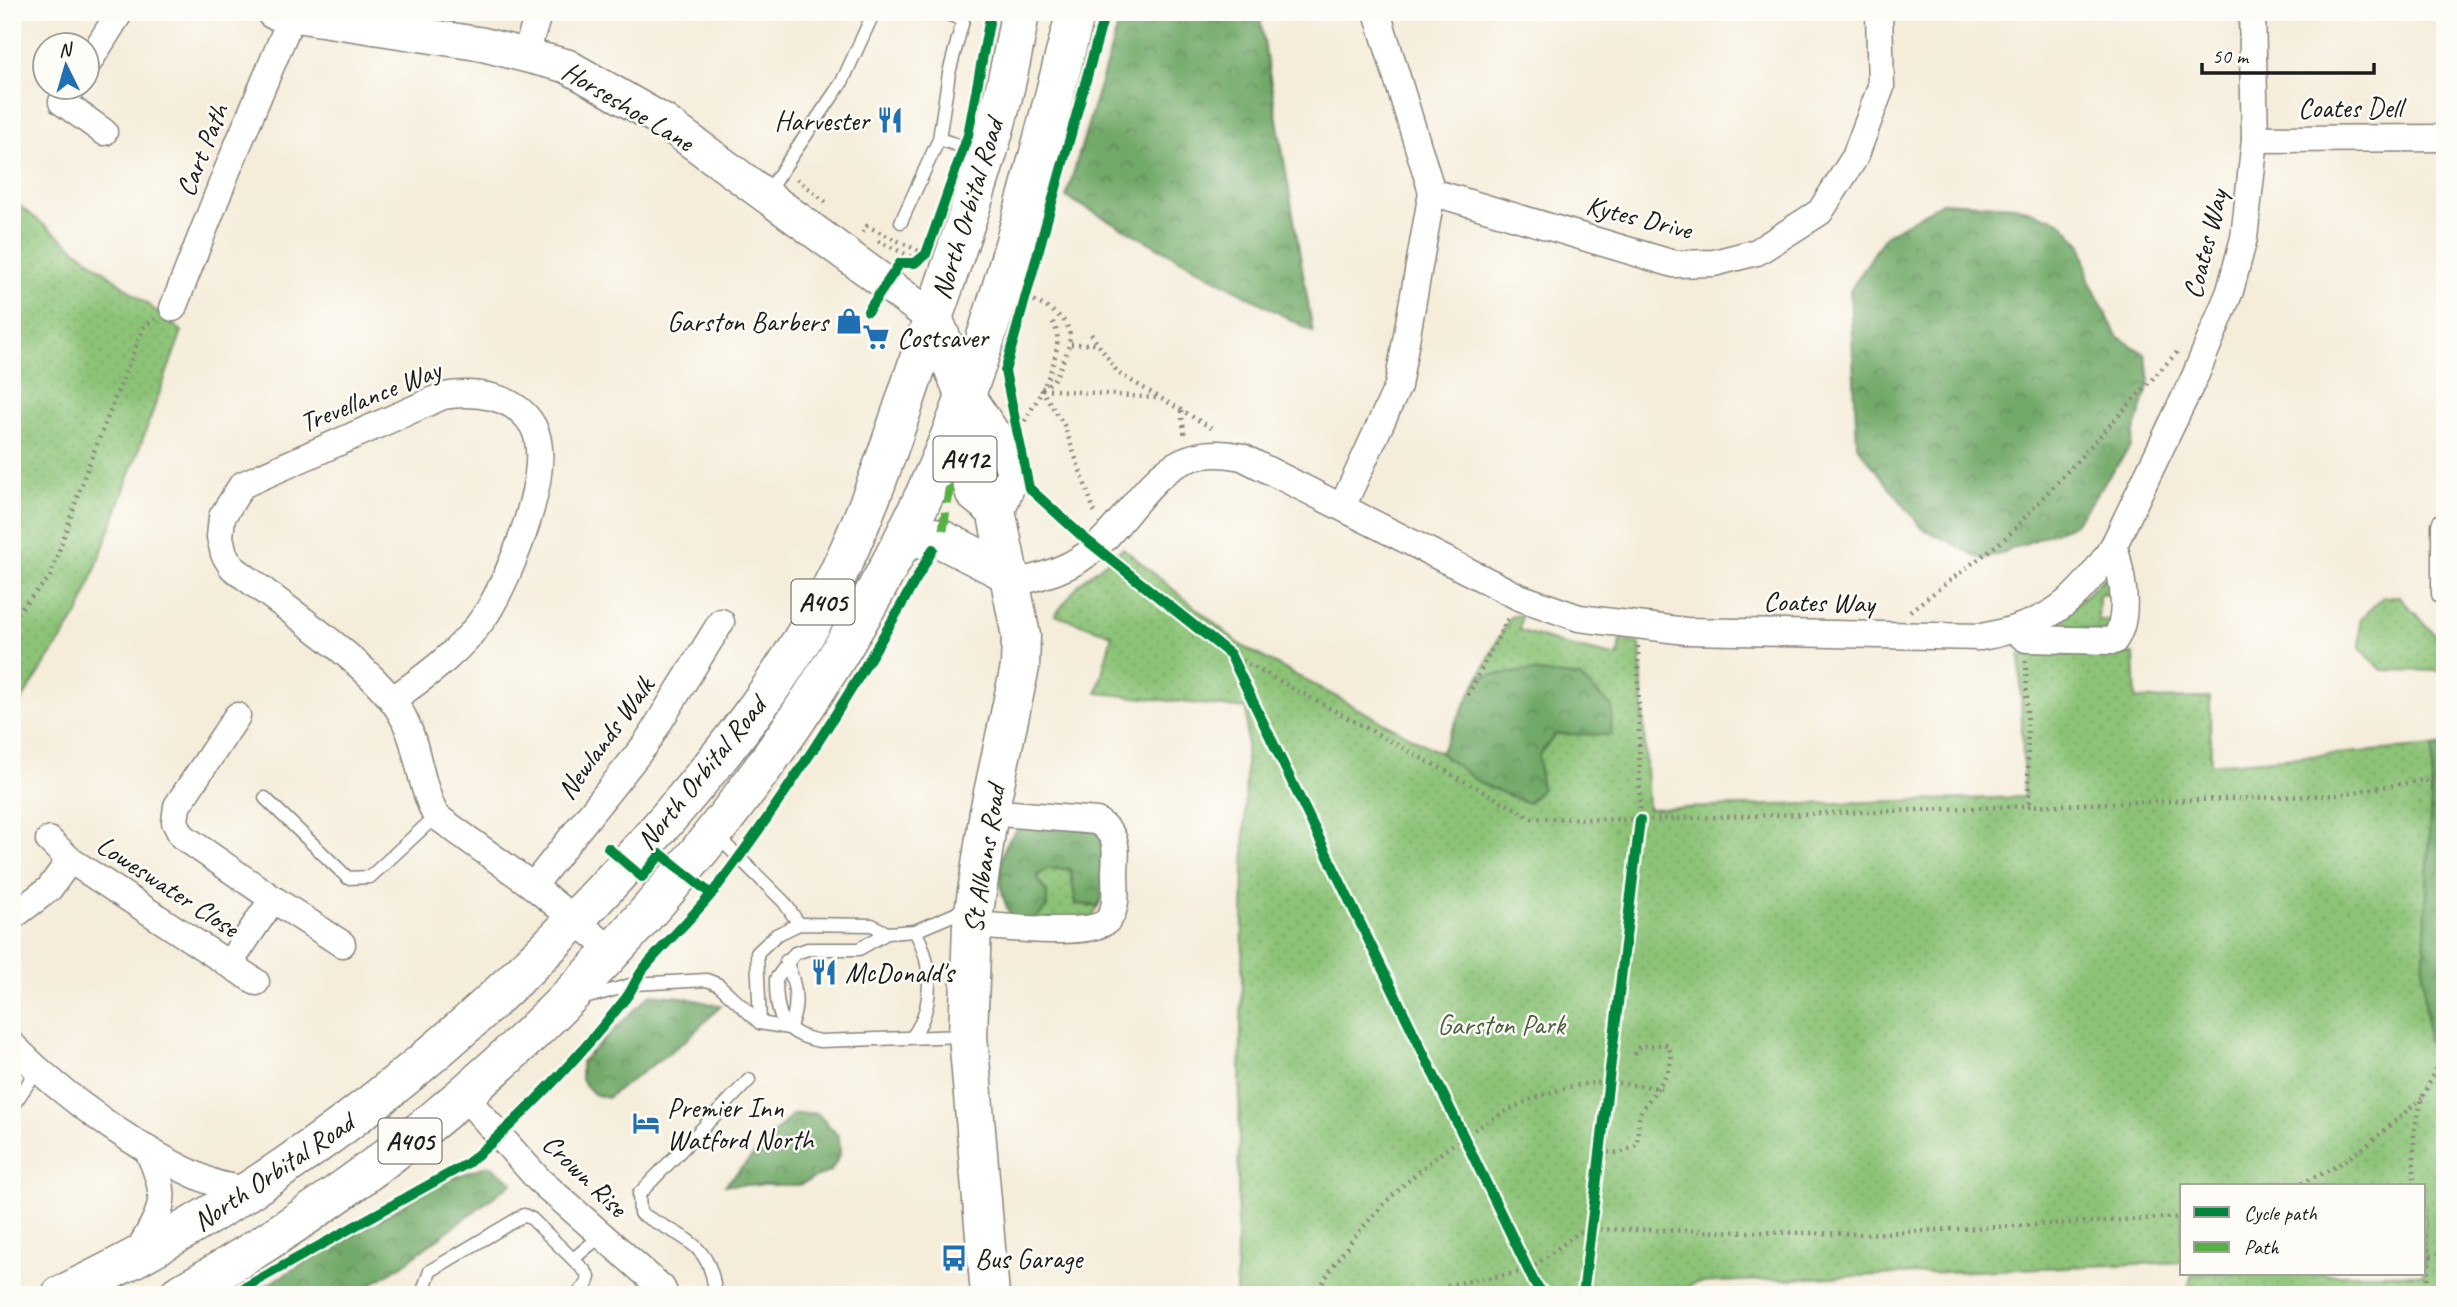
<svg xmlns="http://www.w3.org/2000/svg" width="2457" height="1307" viewBox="0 0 2457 1307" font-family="Caveat,sans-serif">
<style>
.grass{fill:url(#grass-dots);stroke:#54704a;stroke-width:2}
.forest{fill:url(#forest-crowns);stroke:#466242;stroke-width:2}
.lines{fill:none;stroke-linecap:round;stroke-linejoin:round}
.service-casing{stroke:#88847b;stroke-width:15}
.minor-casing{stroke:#88847b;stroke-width:29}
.tertiary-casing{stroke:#88847b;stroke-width:36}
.primary-casing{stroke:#88847b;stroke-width:41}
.trunk-casing{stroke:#88847b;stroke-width:41}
.path{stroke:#88847b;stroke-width:4.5;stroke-dasharray:2 5;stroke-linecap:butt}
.service{stroke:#fff;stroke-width:12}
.minor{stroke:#fff;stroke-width:26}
.tertiary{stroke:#fff;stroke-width:33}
.primary{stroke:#fff;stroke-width:38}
.trunk{stroke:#fff;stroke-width:38}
.quiet{stroke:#55b145;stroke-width:9;stroke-dasharray:18 9;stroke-linecap:butt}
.cycleway-casing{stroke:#fdfcf7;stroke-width:15}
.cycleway{stroke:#00873e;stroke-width:10}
.labels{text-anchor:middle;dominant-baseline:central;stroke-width:5;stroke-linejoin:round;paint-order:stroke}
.shield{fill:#fdfcf7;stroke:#605f5e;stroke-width:2}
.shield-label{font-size:26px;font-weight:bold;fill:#1c1c1c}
.street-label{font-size:28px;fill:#1c1c1c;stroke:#fdfcf7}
.poi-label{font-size:28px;fill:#1c1c1c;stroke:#fdfcf7;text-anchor:start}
.park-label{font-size:28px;fill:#495f40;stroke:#fdfcf7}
</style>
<defs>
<pattern id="grass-dots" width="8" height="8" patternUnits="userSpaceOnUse" patternTransform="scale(1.75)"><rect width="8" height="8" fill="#8cc377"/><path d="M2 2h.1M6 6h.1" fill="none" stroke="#78a766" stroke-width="1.8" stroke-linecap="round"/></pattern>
<pattern id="forest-crowns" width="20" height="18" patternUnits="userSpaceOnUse" patternTransform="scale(1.75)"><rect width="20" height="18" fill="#71a968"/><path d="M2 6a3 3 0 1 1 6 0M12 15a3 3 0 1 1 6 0" fill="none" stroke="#5c8955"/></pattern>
</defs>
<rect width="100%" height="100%" fill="#fdfcf7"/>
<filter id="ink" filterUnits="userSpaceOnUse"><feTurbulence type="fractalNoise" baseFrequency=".0143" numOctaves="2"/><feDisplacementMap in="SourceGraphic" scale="14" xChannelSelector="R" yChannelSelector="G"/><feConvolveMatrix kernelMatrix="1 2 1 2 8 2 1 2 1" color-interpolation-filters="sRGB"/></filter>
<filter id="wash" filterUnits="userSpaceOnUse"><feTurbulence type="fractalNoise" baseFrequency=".00686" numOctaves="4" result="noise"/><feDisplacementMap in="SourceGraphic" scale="28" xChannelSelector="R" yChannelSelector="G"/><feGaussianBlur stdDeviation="1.57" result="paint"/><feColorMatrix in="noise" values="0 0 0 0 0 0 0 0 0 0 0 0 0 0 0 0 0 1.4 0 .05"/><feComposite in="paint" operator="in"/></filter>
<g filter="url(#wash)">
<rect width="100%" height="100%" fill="#f5edda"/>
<!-- grass -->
<g class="grass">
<polygon points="12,200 182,331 80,611 12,715"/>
<polygon points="1123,548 1242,646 1440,753 1510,617 1522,614 1519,630 1569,646 1618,657 1620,640 1640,644 1648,809 2024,797 2020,655 2134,654 2136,699 2210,698 2211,764 2445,745 2445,1295 2186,1295 2192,1274 2424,1274 2424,1186 2182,1186 2182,1262 1695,1283 1672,1295 1517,1295 1515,1285 1443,1295 1236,1295 1247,709 1097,693 1112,635 1055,615 1080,583"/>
<polygon points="2110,573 2116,594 2099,595 2098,620 2116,620 2113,632 2049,628"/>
<polygon points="2399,596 2445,646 2445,671 2382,670 2360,648 2360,619 2383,597"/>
<polygon points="1046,869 1070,869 1088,907 1098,906 1093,917 1034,920 1047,893 1037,877"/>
</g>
<!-- forest -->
<g class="forest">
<polygon points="1122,12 1259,12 1313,332 1066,197"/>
<polygon points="1942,202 2015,206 2060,221 2082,245 2089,280 2117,336 2145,354 2150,380 2130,447 2075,524 1984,560 1922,528 1857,446 1850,291 1885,236"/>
<polygon points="1529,671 1580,677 1612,707 1611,735 1556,734 1539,755 1541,790 1528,803 1481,784 1440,753 1480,676"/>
<polygon points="2445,745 2445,1106 2428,1039 2423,977 2433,746"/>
<path d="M1031,821L1095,831L1107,847L1102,898L1098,906L1076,904L1070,869H1046L1037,877L1047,893V907L1034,920H1013C994,887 993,839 1031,821Z"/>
<polygon points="651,994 682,997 721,1006 685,1041 607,1098 594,1094 581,1080 581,1062"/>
<polygon points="817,1113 839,1137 840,1155 831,1171 799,1185 725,1185 793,1114"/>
<polygon points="489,1165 513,1182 401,1266 354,1295 250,1295 446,1180"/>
</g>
</g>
<g filter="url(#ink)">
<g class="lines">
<!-- service casing -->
<g class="service-casing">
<g id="service">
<polyline points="939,139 982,153"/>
<polyline points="766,194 842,82 874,12"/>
<polyline points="901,222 939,139 949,73 963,20 942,12"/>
<polyline points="265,798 348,878 370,877 436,816"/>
<polyline points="717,836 784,902 799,924"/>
<path d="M786,961C796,984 800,1006 789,1028"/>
<polyline points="581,999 634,984 707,980 719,985 760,1023 789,1028"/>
<polyline points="760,1023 757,953 776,935 799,924 872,925 887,933"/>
<path d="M964,1036L820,1041C781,1034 776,1015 776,979L795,953L808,949H859L887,933L915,931L955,914L967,905"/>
<path d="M912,1037C935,1008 933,963 915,931"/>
<polyline points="12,1107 38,1069"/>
<polyline points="573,1259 602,1235"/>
<polyline points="428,1295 424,1288 430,1271 524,1215 532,1219 585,1271 589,1277 587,1284 577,1295"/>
<path d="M715,1295C713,1243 680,1237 640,1213L639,1194L749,1080"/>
</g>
</g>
<!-- minor casing -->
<g class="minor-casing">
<g id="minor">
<polyline points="526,53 539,12"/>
<polyline points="88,63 120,12"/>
<polyline points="72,88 62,102 104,132"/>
<polyline points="2255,139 2445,138"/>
<polyline points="1432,192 1674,264 1714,263 1757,252 1820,212 1855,157 1881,87 1879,12"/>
<polyline points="173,308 227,171 292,16"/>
<polyline points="1342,507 1398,386 1432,192 1377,12"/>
<polyline points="2445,525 2445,593"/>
<path d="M1012,584C1043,576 1072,569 1096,547C1144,503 1163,439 1242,457L1519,597L1579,618L1686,631L1981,637C2048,625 2078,602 2114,545L2196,374L2230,291L2244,238L2255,139L2252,12"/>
<path d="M2015,631L2026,639L2114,641C2132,616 2121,572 2114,545"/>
<path d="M393,699C428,675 463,649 487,613C510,576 556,467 533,426C515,394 473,391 443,396L242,485L222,517L220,537L224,554L232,567C278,603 376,667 402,715C419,746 419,784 436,816L533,886L614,952"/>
<polyline points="237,716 177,806 175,822 182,836 273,899"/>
<polyline points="49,840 70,860 256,982"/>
<polyline points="533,886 645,745 721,622"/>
<polyline points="12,917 49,889 70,860"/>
<path d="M972,925C998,926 1093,939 1109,919C1118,906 1115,888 1115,872C1116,847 1119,836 1097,821L989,812"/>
<polyline points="229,964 273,899 342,944"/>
<path d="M12,1045C65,1098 140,1152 209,1181C222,1187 238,1188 251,1190"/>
<polyline points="465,1097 539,1180 662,1288 665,1295"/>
<path d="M135,1257C162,1209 172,1201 147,1149"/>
</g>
</g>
<!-- tertiary casing -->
<g class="tertiary-casing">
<polyline id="tertiary" points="273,12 481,44 567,66 665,122 933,318"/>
</g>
<!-- primary casing -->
<g class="primary-casing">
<g id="primary">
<polyline points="933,318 965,396 998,445 1007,481 996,510 1021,636 1020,667 989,812 972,925 968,1036 990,1295"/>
<polyline points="965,399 965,459 975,493 996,510"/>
</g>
</g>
<!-- trunk casing -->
<g class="trunk-casing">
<g id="trunk">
<polyline points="902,543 927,536 939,538 1010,574"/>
<path d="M61,1295C291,1186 478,1033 647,842C715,765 781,684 829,592C874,504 901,411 933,318C968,218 1004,117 1020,12"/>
<path d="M178,1295C412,1164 602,988 760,772C844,656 916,530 966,395C1011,271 1042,140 1076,12"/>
</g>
</g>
<!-- path -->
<g class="path">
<polyline points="797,179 827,203"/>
<polyline points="863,233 867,226 925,254"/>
<polyline points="878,241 912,257"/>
<path d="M1028,297C1057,314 1081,321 1064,359C1058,373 1055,382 1041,389"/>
<polyline points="1091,334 1118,373 1215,430"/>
<polyline points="1071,344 1097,344"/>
<polyline points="1041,389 1064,425 1095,513"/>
<polyline points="1042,389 1156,398"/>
<polyline points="1181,411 1185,437"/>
<path d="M1021,427C1036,403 1072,344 1051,320"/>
<polyline points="1910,611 2007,537 2179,350"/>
<polyline points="12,618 50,577 87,469 144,326 155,319"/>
<polyline points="1638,646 1640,820"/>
<polyline points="1230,654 1532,818 1640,820 2336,795 2424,780 2445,787"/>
<polyline points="2026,661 2029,807"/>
<polyline points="1468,695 1508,618"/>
<path d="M1601,1152L1621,1153L1636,1145C1639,1135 1637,1121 1641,1112C1648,1097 1686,1062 1665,1044L1639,1047L1634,1055"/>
<polyline points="2295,1186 2330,1170 2365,1147 2422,1098"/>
<polyline points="2414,1186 2414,1132 2422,1098 2445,1049"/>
<polyline points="2424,1236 2430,1258 2425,1295"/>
<polyline points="2424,1258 2445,1252"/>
<polyline points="1447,1285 1528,1271 1579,1232 1591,1229 1865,1234 2182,1217"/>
<path d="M1316,1295C1361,1207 1494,1089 1597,1083C1618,1082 1640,1086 1661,1088"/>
</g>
<!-- service -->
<use href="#service" class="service"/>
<!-- minor -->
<use href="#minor" class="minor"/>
<!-- tertiary -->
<use href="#tertiary" class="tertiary"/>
<!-- primary -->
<use href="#primary" class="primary"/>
<!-- trunk -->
<use href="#trunk" class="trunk"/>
<!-- quiet -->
<g class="quiet">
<polyline points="988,462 992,474"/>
<polyline points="943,530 949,490 955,487"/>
</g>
<!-- cycleway casing -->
<g class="cycleway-casing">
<g id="cycleway">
<polyline points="1105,12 1005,371 1029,488 1084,538 1230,654 1535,1284 1545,1295"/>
<polyline points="868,311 900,263 915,263 926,254 968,135 991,12"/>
<polyline points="608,848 642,877 661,854 711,894"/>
<path d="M231,1295L468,1163C526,1114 579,1057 626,998C633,989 637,976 645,967C667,941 692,918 713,892C796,784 867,668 933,549"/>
<polyline points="1583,1295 1640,820"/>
</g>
</g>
<!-- cycleway -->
<use href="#cycleway" class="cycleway"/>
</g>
</g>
<!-- icons -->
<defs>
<g id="restaurant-bare" transform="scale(2.1)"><path d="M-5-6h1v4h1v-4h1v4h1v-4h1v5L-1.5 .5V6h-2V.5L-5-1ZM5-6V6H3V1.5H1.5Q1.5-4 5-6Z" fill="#1f6fb2" stroke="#fdfcf7" stroke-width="2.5" paint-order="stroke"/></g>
<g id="shop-bare" transform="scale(2.1)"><path d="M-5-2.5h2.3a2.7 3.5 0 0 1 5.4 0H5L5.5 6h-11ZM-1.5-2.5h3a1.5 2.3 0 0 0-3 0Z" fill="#1f6fb2" stroke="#fdfcf7" stroke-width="2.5" paint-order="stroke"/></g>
<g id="supermarket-bare" transform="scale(2.1)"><path d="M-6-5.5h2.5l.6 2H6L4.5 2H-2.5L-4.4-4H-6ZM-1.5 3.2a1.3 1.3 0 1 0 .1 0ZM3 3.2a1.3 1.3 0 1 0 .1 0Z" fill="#1f6fb2" stroke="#fdfcf7" stroke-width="2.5" paint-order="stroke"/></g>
<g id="hotel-bare" transform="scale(2.1)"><path d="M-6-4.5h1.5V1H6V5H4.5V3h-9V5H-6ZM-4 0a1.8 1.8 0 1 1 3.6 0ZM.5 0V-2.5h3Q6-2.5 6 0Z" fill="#1f6fb2" stroke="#fdfcf7" stroke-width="2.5" paint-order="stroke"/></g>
<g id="bus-bare" transform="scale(2.1)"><path d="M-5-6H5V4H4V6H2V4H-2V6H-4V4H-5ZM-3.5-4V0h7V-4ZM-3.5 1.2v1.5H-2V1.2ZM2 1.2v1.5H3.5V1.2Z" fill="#1f6fb2" stroke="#fdfcf7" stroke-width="2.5" paint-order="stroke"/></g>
</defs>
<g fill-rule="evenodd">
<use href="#restaurant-bare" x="890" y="120"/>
<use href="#shop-bare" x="849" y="321"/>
<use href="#supermarket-bare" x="876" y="337"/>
<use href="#restaurant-bare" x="824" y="972"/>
<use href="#hotel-bare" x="646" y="1123"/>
<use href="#bus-bare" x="954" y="1258"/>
</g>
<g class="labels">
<!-- shield labels -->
<g class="shield">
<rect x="933.5" y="436.5" width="63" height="45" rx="5"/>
<rect x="791.5" y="579.5" width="63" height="45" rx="5"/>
<rect x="378.5" y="1118.5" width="63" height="45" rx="5"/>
</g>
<g class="shield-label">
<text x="965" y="459">A412</text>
<text x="823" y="602">A405</text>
<text x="410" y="1141">A405</text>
</g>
<!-- street labels -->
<g class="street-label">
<text transform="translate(628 106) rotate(31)">Horseshoe Lane</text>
<text x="2350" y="107">Coates Dell</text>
<text transform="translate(202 150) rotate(-68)">Cart Path</text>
<text transform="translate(967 209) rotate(-73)">North Orbital Road</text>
<text transform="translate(1639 217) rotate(14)">Kytes Drive</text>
<text transform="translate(2205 244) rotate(-76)">Coates Way</text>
<text transform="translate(370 396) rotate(-22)">Trevellance Way</text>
<text transform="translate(1819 602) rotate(1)">Coates Way</text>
<text transform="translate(605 738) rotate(-54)">Newlands Walk</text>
<text transform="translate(701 773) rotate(-51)">North Orbital Road</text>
<text transform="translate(984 859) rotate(-81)">St Albans Road</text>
<text transform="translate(168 886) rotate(33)">Loweswater Close</text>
<text transform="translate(273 1172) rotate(-34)">North Orbital Road</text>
<text transform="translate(585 1175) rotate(44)">Crown Rise</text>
</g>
<!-- poi labels -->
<g class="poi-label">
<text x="869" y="120" text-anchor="end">Harvester</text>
<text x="828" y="321" text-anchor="end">Garston Barbers</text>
<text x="897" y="337">Costsaver</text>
<text x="845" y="972">McDonald's</text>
<text x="667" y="1107">Premier Inn<tspan x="667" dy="32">Watford North</tspan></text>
<text x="975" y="1258">Bus Garage</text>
</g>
<!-- park labels -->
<g class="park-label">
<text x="1501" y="1024">Garston Park</text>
</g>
</g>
<!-- margin -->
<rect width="2457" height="1307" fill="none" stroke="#fdfcf7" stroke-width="42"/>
<!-- legend -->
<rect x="2180" y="1184" width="245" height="91" fill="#fdfcf7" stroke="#a3a29f" stroke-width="2"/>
<rect x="2194" y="1207" width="35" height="10" fill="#00873e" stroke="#a3a29f" stroke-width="2"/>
<text x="2244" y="1220" font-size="21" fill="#1c1c1c">Cycle path</text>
<rect x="2194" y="1242" width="35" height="10" fill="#55b145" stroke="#a3a29f" stroke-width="2"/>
<text x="2244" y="1254" font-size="21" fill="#1c1c1c">Path</text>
<!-- north arrow -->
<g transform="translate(66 66) rotate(355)"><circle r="33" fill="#fdfcf7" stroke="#a3a29f" stroke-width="2"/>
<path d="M0-5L12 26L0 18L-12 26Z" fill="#1f6fb2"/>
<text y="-10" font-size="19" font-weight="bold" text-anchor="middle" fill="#1c1c1c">N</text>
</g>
<!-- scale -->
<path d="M2202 63v10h172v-10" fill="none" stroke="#1c1c1c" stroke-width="3.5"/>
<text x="2212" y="63" font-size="21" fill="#1c1c1c" stroke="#fdfcf7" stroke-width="5" paint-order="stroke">50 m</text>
</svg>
